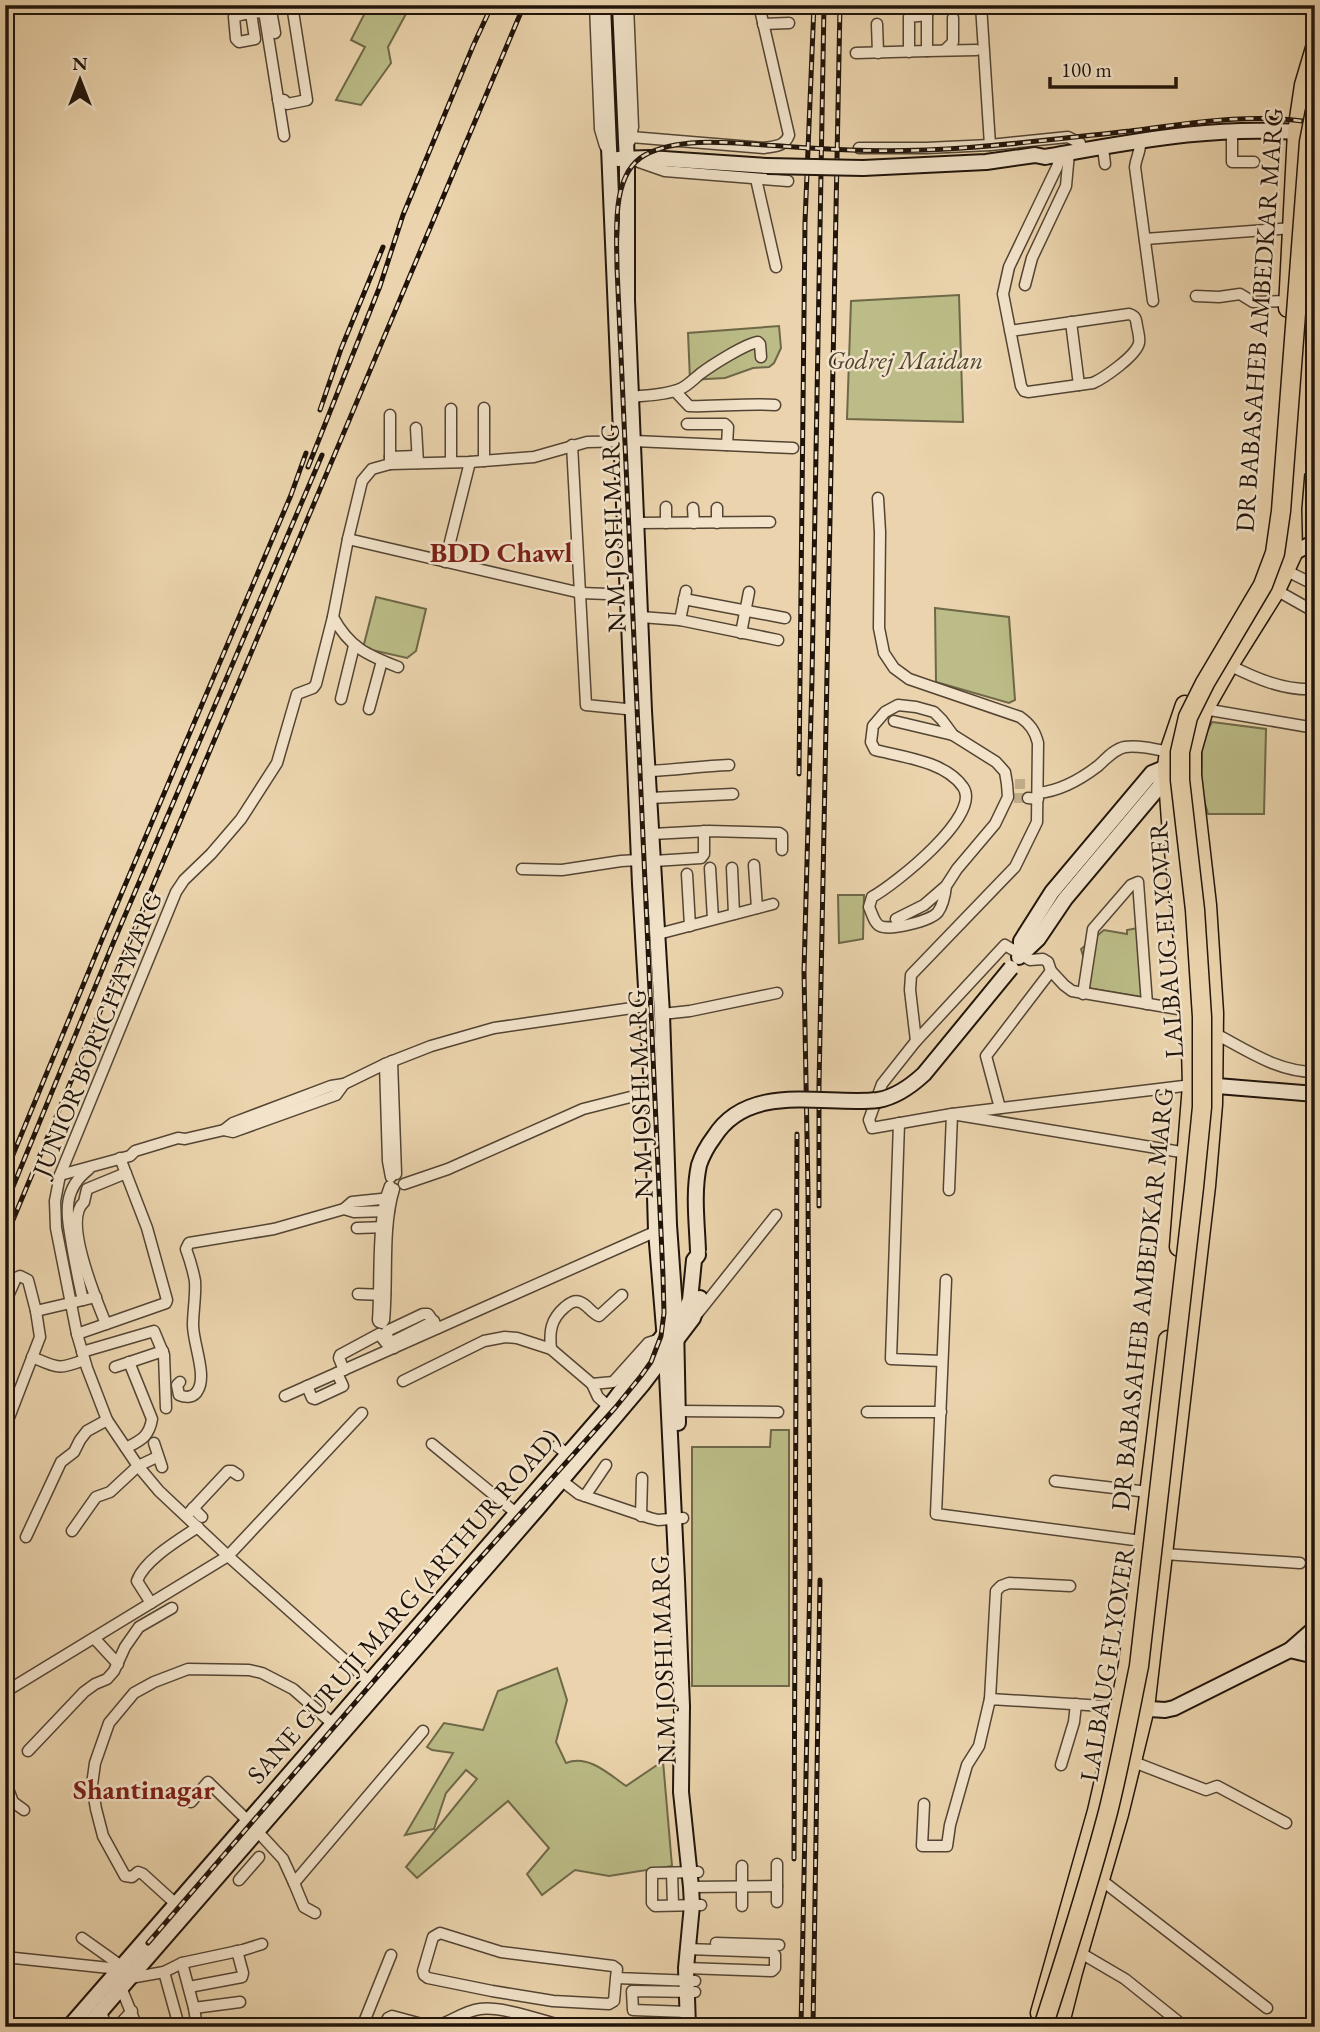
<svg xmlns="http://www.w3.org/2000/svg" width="1320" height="2032" viewBox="0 0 1320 2032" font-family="'EB Garamond',serif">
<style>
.green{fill:#bbbc87;stroke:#6e6848;stroke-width:2}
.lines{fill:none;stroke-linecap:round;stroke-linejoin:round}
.street-tunnel{stroke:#c2ae8c;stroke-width:10;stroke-dasharray:10 5;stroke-linecap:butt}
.street-casing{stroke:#534433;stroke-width:13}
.secondary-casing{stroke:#20140a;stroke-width:18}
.highway-casing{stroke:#20140a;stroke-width:21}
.street{stroke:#f2e3ca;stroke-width:10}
.secondary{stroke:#f2e3ca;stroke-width:14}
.highway{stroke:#ebd4ad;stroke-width:18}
.rail-casing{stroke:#20140a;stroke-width:5}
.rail{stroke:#f2e3ca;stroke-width:2.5;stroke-dasharray:8;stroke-linecap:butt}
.secondary-bridge-casing{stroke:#20140a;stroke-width:18;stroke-linecap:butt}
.highway-bridge-casing{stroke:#20140a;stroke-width:21;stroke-linecap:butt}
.secondary-bridge{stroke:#f2e3ca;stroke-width:14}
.highway-bridge{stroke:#ebd4ad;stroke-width:18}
.labels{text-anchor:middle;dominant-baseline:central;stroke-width:5;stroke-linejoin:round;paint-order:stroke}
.street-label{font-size:26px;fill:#20140a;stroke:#f2e3ca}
.park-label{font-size:26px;font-style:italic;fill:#4e4630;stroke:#f2e3ca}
.neighbourhood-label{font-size:28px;font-weight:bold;fill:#7a1f14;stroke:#f2e3ca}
</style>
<rect width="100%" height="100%" fill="#ebd4ad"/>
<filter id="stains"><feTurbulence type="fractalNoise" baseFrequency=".00286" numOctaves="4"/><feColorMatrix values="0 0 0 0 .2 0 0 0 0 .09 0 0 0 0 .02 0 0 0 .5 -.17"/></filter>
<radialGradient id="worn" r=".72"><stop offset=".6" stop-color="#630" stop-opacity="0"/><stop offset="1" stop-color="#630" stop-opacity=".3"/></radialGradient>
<!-- green -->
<g class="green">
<polygon points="369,5 388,5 407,12 388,47 391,63 361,105 336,100 365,47 351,40"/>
<polygon points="959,295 963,422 847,419 851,301"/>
<polygon points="779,326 781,348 774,363 769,367 753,368 725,378 690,380 688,333"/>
<polygon points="376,597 426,609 416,651 407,658 363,648"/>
<polygon points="935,608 1009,617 1015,700 1009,703 936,682"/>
<polygon points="1212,722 1266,729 1264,814 1208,814 1201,790 1202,741"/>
<polygon points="838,895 864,895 863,939 839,943"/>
<polygon points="1138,928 1142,997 1082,987 1086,965 1081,949 1104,930 1127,934 1127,930"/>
<polygon points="771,1430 789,1430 789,1686 692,1686 692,1447 770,1447"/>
<path d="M557,1668L567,1700L556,1742L566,1763C588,1754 609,1774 626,1786L663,1761L672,1866L609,1876L575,1870L542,1895L527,1874L549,1848L508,1801L417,1878L406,1867L477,1779L466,1770L446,1793L434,1829L405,1835L453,1753L432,1750L427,1747L444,1723L483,1730L498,1691Z"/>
</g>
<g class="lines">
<!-- street-tunnel -->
<g class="street-tunnel">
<polyline points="1015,784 1027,784"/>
<polyline points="1014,798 1028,798"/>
</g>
<!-- street casing -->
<g class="street-casing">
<g id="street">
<polyline points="263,5 284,136"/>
<polyline points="270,5 275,33"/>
<polyline points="595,5 600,129 605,146"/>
<polyline points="628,5 633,127 630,141"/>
<polyline points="981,5 990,145"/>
<path d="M251,13L255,39L239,42L236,39L234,17C243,13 255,13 264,12"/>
<polyline points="763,24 789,23"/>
<polyline points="877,24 878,53"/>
<polyline points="945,50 953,42 953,18"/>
<polyline points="927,51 976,50"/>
<polyline points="909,52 909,17 927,15"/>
<polyline points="856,53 927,51 927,5"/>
<polyline points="5,68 5,73"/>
<polyline points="278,100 284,100 287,104 307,100 292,5"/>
<polyline points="1232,131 1232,162 1254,162"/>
<path d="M631,137L764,148C776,146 785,146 789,135L759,5"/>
<path d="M1140,142C1141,151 1136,157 1135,167L1153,301"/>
<polyline points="859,148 926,148 990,145 1068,137 1080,143"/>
<polyline points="1103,148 1105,164"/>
<polyline points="639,162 665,171 788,181"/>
<polyline points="756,179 776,267"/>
<polyline points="1145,239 1292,228"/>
<polyline points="1025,285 1032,258 1066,186 1069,153"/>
<polyline points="1196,296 1219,297 1240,294 1253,302 1289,301"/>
<polyline points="1071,322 1079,385"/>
<path d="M1010,331L1129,314C1136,316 1136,319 1137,326C1138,331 1140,338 1139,343C1136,356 1104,378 1093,383L1028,392L1024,391L1021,386L1003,294L1009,267L1057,167L1061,154"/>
<path d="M675,391L689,406C718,407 745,403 775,405"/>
<path d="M632,397C648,395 668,395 682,388C688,385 694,379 700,374C712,365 745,344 758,342L760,344L761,357"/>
<polyline points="484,408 484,461"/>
<polyline points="451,409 451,462"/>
<polyline points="390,415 390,464"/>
<polyline points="687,424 725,424 728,427 727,445"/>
<polyline points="416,428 418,463"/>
<polyline points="572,445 586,705 636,710"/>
<polyline points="390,457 417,456"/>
<polyline points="1296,466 1315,471"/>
<path d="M878,498L880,532L879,628L884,653L894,668L909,679L1020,717C1030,724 1035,731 1038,743L1037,822L1015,867L911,975L910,990L916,1041"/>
<polyline points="693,508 694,523"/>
<polyline points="717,508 717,523"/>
<polyline points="637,523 770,522"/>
<polyline points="666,523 666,507"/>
<polyline points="348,539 581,593 633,595"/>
<polyline points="445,562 470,462"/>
<polyline points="1285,570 1315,585"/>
<polyline points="1276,590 1315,612"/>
<polyline points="684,599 785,618"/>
<polyline points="333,617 316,684 313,688 297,694 277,763 241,819 211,854 184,880 176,892 60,1175 55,1201 56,1228 77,1334 87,1368 107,1420 138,1466 159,1491 228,1556 374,1686"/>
<polyline points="641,617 680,620 778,640"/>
<polyline points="680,620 686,591"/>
<polyline points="741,633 749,592"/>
<path d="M1229,665C1255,678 1284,691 1315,689"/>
<path d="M398,667C367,655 349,647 333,617L348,539L362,481L372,469L390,464L470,462L534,457L587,442L634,441L793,448"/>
<polyline points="341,699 354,646"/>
<polyline points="369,709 382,661"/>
<polyline points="1204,709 1315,728"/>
<polyline points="894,721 953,735"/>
<path d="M648,771C676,770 701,766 729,765"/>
<path d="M1038,793C1060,791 1081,779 1098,766C1106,759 1114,749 1125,747C1139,745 1155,749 1169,752"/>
<polyline points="650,798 733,794"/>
<polyline points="1028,798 1038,799"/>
<polyline points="652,834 709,831 779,833 782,835 782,850"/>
<polyline points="654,861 701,858 704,854 704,831"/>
<polyline points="754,865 757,908"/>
<polyline points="710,868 713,919"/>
<polyline points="732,868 734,914"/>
<polyline points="522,869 562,870 621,861 639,860"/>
<polyline points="687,874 690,926"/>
<path d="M896,919L924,905L946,886L957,869L995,824L1008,797L1007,784L1005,772L996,762L953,735L942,720L934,712L916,707L898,705L885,712L873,726L871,742L875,750C904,757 946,762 963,787C983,815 894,885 872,897L869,907C872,913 874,923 880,926C890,931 931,921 938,912C943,905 945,895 946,886"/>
<polyline points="658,934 773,904"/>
<polyline points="1083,994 1093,929 1131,885 1138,882 1147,1004"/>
<polyline points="1190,1011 1072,991 1064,985 1051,971 1048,962 1043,959 1030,960 1005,945 916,1041 882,1084 869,1120 872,1128 952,1114 1192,1085"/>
<polyline points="662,1014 690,1011 777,993"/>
<path d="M1214,1033C1247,1050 1277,1072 1315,1072"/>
<polyline points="392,1061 396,1174"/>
<polyline points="385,1064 388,1161 391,1177"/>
<polyline points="1000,1108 986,1056 1051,971"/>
<polyline points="899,1123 891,1359 942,1361"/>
<polyline points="224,1130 233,1123 331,1086 344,1084 385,1064 431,1046 494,1028 646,1006"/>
<path d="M120,1158L147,1228L167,1300L166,1303L106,1324C97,1301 62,1221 84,1202L87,1189L126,1173"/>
<polyline points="60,1175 130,1156 135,1151 178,1138 185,1139 224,1130 233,1132 336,1095 344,1084"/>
<polyline points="404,1184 448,1169 583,1109 658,1090"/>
<path d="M390,1186C376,1220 381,1281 378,1320L379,1322L382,1323L384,1320C388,1279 382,1227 394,1189"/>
<polyline points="949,1190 952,1114 1187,1153"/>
<polyline points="344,1209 354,1212 389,1211"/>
<polyline points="357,1228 387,1227"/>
<polyline points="946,1280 936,1514 1142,1541"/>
<polyline points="358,1294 385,1295"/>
<path d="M83,1300C79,1284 76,1267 73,1251C68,1219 59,1192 89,1169"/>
<polyline points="5,1303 16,1278 20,1276 28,1280 36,1311"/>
<polyline points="698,1313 776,1215"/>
<polyline points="77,1334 106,1324"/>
<polyline points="394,1341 434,1321"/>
<polyline points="394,1348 386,1334 387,1331 423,1314 428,1314 438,1328"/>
<path d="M551,1349C549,1331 551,1319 565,1307C570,1303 574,1300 580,1302C588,1305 591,1313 599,1316L622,1295"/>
<polyline points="82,1352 154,1331 164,1355 166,1408"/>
<path d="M32,1357C58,1368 58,1370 84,1360"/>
<polyline points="115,1367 163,1351"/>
<polyline points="344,1370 339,1358 340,1355 379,1334 386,1343"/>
<polyline points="403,1381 484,1341 505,1337 517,1338 551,1349 592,1384 598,1397 609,1407"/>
<path d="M180,1382L177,1385L179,1395C186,1398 194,1398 198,1390C207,1375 193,1343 193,1325C193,1311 196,1296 195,1281C193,1270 190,1260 186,1249L189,1243L274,1229L344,1209L352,1202L391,1198"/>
<polyline points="592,1384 613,1382 648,1343 660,1339"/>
<polyline points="307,1386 312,1398 315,1399 343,1386 337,1373"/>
<polyline points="285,1396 659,1230"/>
<polyline points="678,1411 778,1412"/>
<polyline points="867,1412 941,1412"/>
<polyline points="5,1428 40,1337 36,1311 96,1297"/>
<polyline points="154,1443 162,1467"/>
<polyline points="432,1444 516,1513"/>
<polyline points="557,1446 571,1457"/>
<path d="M126,1448C141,1440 149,1437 152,1419L129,1362"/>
<polyline points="561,1480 579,1494 650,1518 658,1520 683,1518"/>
<polyline points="1055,1481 1148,1492"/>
<polyline points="585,1496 606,1465"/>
<polyline points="193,1508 202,1517"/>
<polyline points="186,1516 228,1471 232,1471 238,1475"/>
<polyline points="641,1516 642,1478"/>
<polyline points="72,1531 96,1497 110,1492 138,1466 157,1457"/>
<polyline points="26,1537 61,1462 74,1452 80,1440 87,1431 107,1420"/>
<polyline points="1164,1554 1300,1563"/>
<path d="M151,1603L137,1581C144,1560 180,1539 198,1527"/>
<polyline points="94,1638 118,1664"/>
<polyline points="5,1692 228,1556 362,1413"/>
<polyline points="990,1699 996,1591 1001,1586 1009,1583 1070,1586"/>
<polyline points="28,1751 84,1692 95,1684 107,1679 114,1671 125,1647 139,1627 172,1608"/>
<polyline points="1131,1761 1206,1790 1217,1786 1286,1823"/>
<polyline points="1061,1765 1074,1722 1076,1704"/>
<polyline points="5,1781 13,1802 24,1810"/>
<polyline points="191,1802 208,1782 248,1821 283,1859 294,1883 423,1731"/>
<polyline points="924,1804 922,1846 947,1846 950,1825 967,1765 979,1746 990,1699 1119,1707"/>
<polyline points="777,1864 777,1902"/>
<polyline points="742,1866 742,1906"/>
<polyline points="698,1872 652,1873 652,1903 655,1906 701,1905"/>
<polyline points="672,1873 673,1905"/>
<polyline points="1100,1879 1267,2008"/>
<polyline points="239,1880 259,1857"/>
<polyline points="294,1883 304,1907 315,1913"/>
<polyline points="691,1887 777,1886"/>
<polyline points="176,1904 143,1874 138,1872 132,1877 125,1876 103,1836 96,1809 92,1785 95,1763 109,1723 134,1693 154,1682 188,1669 249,1670 262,1673 293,1689 333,1724"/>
<polyline points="82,1938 127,1970"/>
<polyline points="716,1943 779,1945"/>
<polyline points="1079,1952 1125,1979 1185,2027"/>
<polyline points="5,1957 119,1969 130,1978 164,1972 182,1963 194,2008 197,2027"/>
<polyline points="182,1963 243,1950 262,1944"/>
<polyline points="686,1968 772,1971 775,1968 775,1955 772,1952 687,1949"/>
<polyline points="164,1972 179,2026"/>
<polyline points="616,1978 614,2001 609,2004 553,2001 492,1991 428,1978 424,1975 423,1971 433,1937 440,1933 501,1952 613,1966 617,1969 616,1978 695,1981"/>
<polyline points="120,1985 137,2027"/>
<polyline points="189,1987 242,1977 243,1973 237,1951"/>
<polyline points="194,2008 240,2002"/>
<polyline points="101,2011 106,2027"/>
<polyline points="687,2012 633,2010 632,1991 695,1992"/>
<polyline points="117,2027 132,2011"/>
<polyline points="362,2027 391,1955"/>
<polyline points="384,2027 388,2018 392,2016 433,2027"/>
<path d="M433,2027C450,2023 463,2011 480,2009C503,2006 543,2021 567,2027"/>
</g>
</g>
<!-- secondary casing -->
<g class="secondary-casing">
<g id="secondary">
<polyline points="603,5 640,884 652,1091 656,1231 666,1353 677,1580 682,1706 681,1792 691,1887 692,1905 686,1968 688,2027"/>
<polyline points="620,5 627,164 627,300 644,711 662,1014 669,1225 676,1323 678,1423"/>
<polyline points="618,159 649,158 767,166"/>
<path d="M863,168L986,162L1035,155L1045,157C1131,142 1219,124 1306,133"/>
<polyline points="1293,553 1315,542"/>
<polyline points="1021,954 1021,941 1052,892 1152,773 1174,764"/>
<polyline points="1019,957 1038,939 1065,899 1159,787 1167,767"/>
<polyline points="1205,1085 1315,1094"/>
<polyline points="1290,1650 1315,1656"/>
<polyline points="1135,1708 1165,1710 1174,1708 1290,1650 1315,1628"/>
<polyline points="69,2027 609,1407 665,1333 686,1309 690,1300 694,1260 698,1255"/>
<polyline points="87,2027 538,1508 642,1385 693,1318 700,1298"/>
</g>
</g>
<!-- highway casing -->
<g class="highway-casing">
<g id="highway">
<polyline points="1288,308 1297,132 1304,85 1315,48"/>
<polyline points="1179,1247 1192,1085 1190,1011 1171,821 1167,766 1169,752 1185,705"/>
<polyline points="1040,2013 1097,1811 1113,1741 1128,1665 1168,1340"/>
<polyline points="1059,2027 1073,1972 1119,1814 1145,1708 1206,1186 1213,1104 1214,1013 1207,905 1192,775 1192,751 1204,709 1229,665 1276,590 1293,553 1292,509 1315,234"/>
</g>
</g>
<!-- street -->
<use href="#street" class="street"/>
<!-- secondary -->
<use href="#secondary" class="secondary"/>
<!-- highway -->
<use href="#highway" class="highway"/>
<!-- rail casing -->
<g class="rail-casing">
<g id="rail">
<polyline points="320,410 341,349 383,247"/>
<polyline points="308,467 380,286 403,215 473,46 492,5"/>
<polyline points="799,774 805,222 814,5"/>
<polyline points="5,1174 103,937 291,495 306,453"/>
<polyline points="5,1206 114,941 322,455"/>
<polyline points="819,1206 819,1085 840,5"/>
<polyline points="5,1239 112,983 524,5"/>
<polyline points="794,1859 797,1134"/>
<path d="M148,1943L466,1574L615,1408L641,1376L651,1362L661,1336L664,1313L663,1276L617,268C617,235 610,174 645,155C682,135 740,144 781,146C804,148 827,149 850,150C944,154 1037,141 1130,131C1191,123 1253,112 1315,123"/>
<polyline points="801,2027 810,1574 808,1190 804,972 812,678 824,5"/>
<polyline points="813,2027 820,1580"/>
</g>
</g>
<!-- rail -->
<use href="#rail" class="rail"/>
<!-- secondary-bridge casing -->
<g class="secondary-bridge-casing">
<g id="secondary-bridge">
<polyline points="767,166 863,168"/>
<path d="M698,1251C697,1223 693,1193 699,1165C702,1156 708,1145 714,1137C749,1081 825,1106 878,1100C896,1097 911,1086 924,1074L1011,968"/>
</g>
</g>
<!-- highway-bridge casing -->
<g class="highway-bridge-casing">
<path id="highway-bridge" d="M1043,2027C1066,1956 1089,1884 1108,1812C1120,1764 1129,1715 1139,1666L1194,1187L1202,1107V1017L1195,910L1180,780V752L1188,717L1205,683L1263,585L1275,553L1281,511L1309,142L1315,111"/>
</g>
<!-- secondary-bridge -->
<use href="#secondary-bridge" class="secondary-bridge"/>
<!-- highway-bridge -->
<use href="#highway-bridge" class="highway-bridge"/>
</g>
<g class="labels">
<!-- street labels -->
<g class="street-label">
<text transform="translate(1259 320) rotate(-86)">DR BABASAHEB AMBEDKAR MARG</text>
<text transform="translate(613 528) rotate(-92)">N M JOSHI MARG</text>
<text transform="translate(1166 940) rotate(-94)">LALBAUG FLYOVER</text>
<text transform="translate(97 1034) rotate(-68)">JUNIOR BORICHA MARG</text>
<text transform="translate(640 1094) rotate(-92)">N M JOSHI MARG</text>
<text transform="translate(1142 1299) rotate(-84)">DR BABASAHEB AMBEDKAR MARG</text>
<text transform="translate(403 1606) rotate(-49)">SANE GURUJI MARG (ARTHUR ROAD)</text>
<text transform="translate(663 1660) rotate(-92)">N M JOSHI MARG</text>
<text transform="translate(1107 1664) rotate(-81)">LALBAUG FLYOVER</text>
</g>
<!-- park labels -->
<g class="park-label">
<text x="905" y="360">Godrej Maidan</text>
</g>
<!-- neighbourhood labels -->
<g class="neighbourhood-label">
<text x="501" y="552">BDD Chawl</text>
<text x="144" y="1789">Shantinagar</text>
</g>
</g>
<!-- margin -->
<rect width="1320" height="2032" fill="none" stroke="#ebd4ad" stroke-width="28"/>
<rect x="7" y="7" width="1306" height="2018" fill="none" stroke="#20140a" stroke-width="3.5"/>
<rect x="14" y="14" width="1292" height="2004" fill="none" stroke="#20140a" stroke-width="2"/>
<!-- north arrow -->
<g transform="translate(80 80)" stroke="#f2e3ca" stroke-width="5" paint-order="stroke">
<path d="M0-5L12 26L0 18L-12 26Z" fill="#20140a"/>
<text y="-10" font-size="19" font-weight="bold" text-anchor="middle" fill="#20140a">N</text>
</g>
<!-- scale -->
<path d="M1050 77v10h126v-10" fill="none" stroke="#20140a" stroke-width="3.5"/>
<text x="1061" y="77" font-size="21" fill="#20140a" stroke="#f2e3ca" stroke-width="5" paint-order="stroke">100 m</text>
<rect width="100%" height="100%" filter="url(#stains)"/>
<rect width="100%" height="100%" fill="url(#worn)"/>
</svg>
